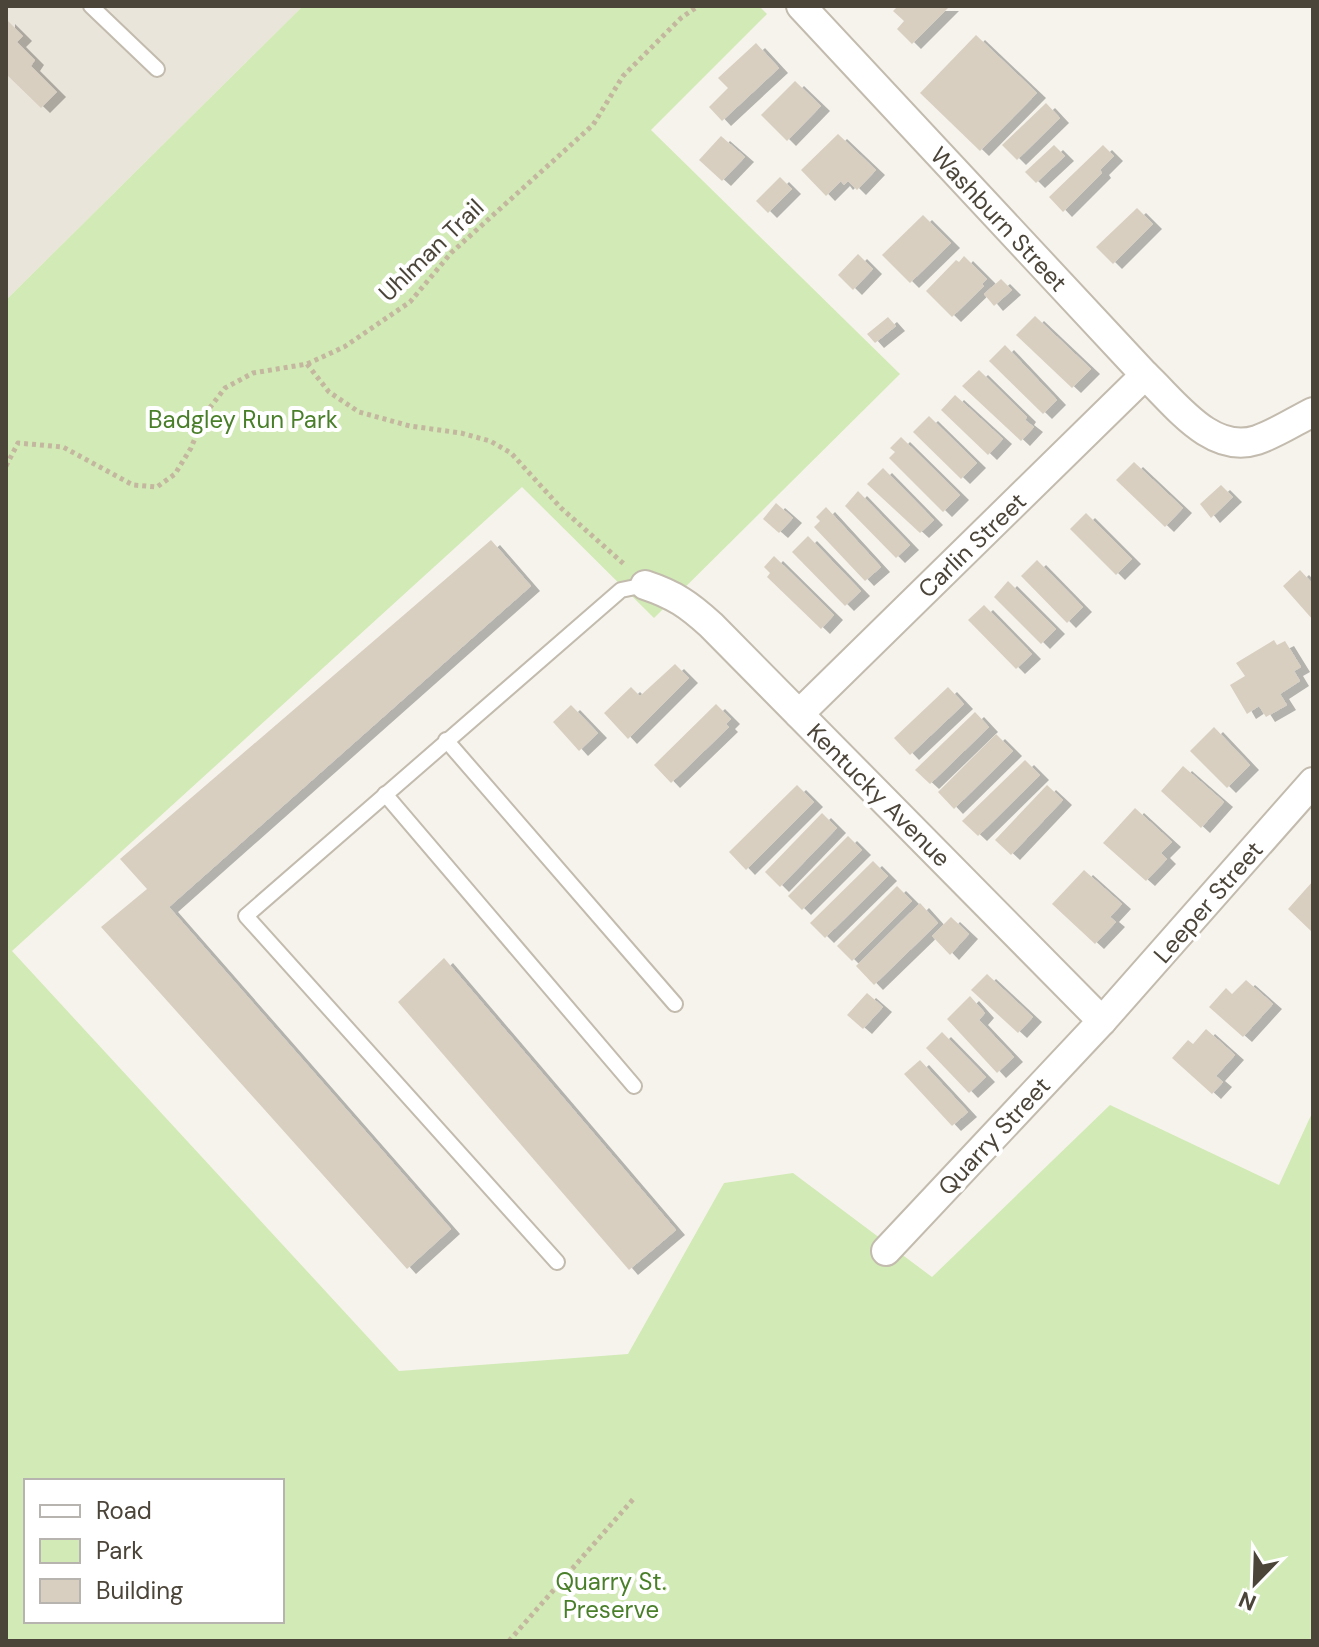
<svg xmlns="http://www.w3.org/2000/svg" width="1319" height="1647" viewBox="0 0 1319 1647" font-family="'DM Sans',sans-serif">
<style>
.residential{fill:#eae5da}
.green{fill:#d2eab5;fill-rule:evenodd}
.building{fill:#d8cfc1;filter:url(#shadow)}
.lines{fill:none;stroke-linecap:round;stroke-linejoin:round}
.lane-casing{stroke:#c2bbae;stroke-width:18}
.street-casing{stroke:#c2bbae;stroke-width:32}
.path{stroke:#c4b79f;stroke-width:5;stroke-dasharray:4 4;stroke-linecap:butt}
.lane{stroke:#fff;stroke-width:14}
.street{stroke:#fff;stroke-width:28}
.labels{text-anchor:middle;dominant-baseline:central;stroke-width:8;stroke-linejoin:round;paint-order:stroke}
.street-label{font-size:24px;fill:#4b4439;stroke:#fff}
.park-label{font-size:24px;fill:#4a7f2a;stroke:#fff}
</style>
<defs>
<filter id="shadow"><feDropShadow dx="9" dy="5" stdDeviation="0" flood-color="#0004"/></filter>
</defs>
<rect width="100%" height="100%" fill="#f6f3ec"/>
<!-- residential -->
<polygon class="residential" points="6,6 303,6 6,300"/>
<!-- green -->
<path class="green" d="M303,6H759L767,14L651,130L900,374L654,618L522,487L12,951L399,1371L628,1354L724,1183L793,1173L932,1277L1110,1105L1279,1185L1313,1111V1641H6V300ZM26,1481H282V1621H26Z"/>
<!-- building -->
<g class="building">
<polygon points="898,6 950,6 912,44 897,29 904,21 893,11"/>
<polygon points="6,19 23,36 17,42 35,60 31,66 57,92 41,108 6,74"/>
<polygon points="976,35 1037,93 980,151 920,93"/>
<polygon points="756,43 779,68 722,121 709,107 728,88 718,78"/>
<polygon points="795,81 821,106 787,141 761,115"/>
<polygon points="1046,103 1060,118 1017,160 1002,145"/>
<polygon points="838,134 876,170 857,190 848,181 844,185 841,181 826,196 801,170"/>
<polygon points="721,136 745,157 722,181 699,160"/>
<polygon points="1054,145 1065,156 1036,183 1025,172"/>
<polygon points="1103,145 1114,156 1100,170 1102,173 1063,212 1049,197"/>
<polygon points="780,177 792,189 768,213 756,201"/>
<polygon points="1137,208 1153,224 1113,264 1096,247"/>
<polygon points="923,215 951,243 910,283 882,255"/>
<polygon points="858,254 873,269 853,290 838,275"/>
<polygon points="964,256 987,279 982,284 984,286 952,317 926,291 956,260 959,262"/>
<polygon points="1001,279 1012,290 994,306 984,294"/>
<polygon points="1035,316 1091,369 1072,388 1016,335"/>
<polygon points="888,317 896,326 875,343 867,334"/>
<polygon points="1005,345 1057,400 1043,414 989,361"/>
<polygon points="979,370 1027,417 1025,420 1034,427 1021,441 962,386"/>
<polygon points="955,395 1003,439 988,455 941,410"/>
<polygon points="929,416 977,463 961,479 913,432"/>
<polygon points="901,437 960,495 943,512 889,458 895,452 890,448"/>
<polygon points="1134,462 1183,508 1165,527 1116,480"/>
<polygon points="883,468 934,520 920,533 867,484"/>
<polygon points="1221,485 1233,497 1211,518 1200,504"/>
<polygon points="858,491 910,545 896,558 845,506"/>
<polygon points="776,503 793,518 779,533 763,519"/>
<polygon points="826,507 881,567 865,581 814,527 820,521 816,517"/>
<polygon points="1086,513 1132,559 1116,575 1070,529"/>
<polygon points="808,536 861,591 845,606 792,552"/>
<polygon points="491,540 531,586 169,907 451,1229 407,1269 101,927 147,889 120,859"/>
<polygon points="774,556 834,615 821,629 767,577 770,573 764,567"/>
<polygon points="1037,560 1083,607 1067,623 1021,576"/>
<polygon points="1300,570 1313,584 1313,620 1283,586"/>
<polygon points="1008,581 1056,629 1041,644 994,597"/>
<polygon points="984,605 1032,654 1016,669 968,620"/>
<polygon points="1274,640 1277,645 1285,641 1301,667 1294,671 1300,681 1280,694 1287,705 1266,717 1259,706 1247,714 1230,685 1245,676 1236,663"/>
<polygon points="675,664 689,678 628,739 604,713 631,687 640,696"/>
<polygon points="948,687 964,704 910,755 894,738"/>
<polygon points="716,704 731,719 726,724 729,727 671,783 654,765"/>
<polygon points="571,705 598,733 579,751 553,722"/>
<polygon points="975,712 989,727 930,784 915,770"/>
<polygon points="1214,727 1250,765 1227,788 1190,751"/>
<polygon points="996,734 1013,751 954,809 938,792"/>
<polygon points="1025,760 1040,775 978,836 962,821"/>
<polygon points="1183,766 1224,802 1201,828 1161,791"/>
<polygon points="797,785 814,802 746,870 729,852"/>
<polygon points="1047,785 1063,800 1011,855 995,840"/>
<polygon points="1135,808 1172,842 1161,853 1167,859 1146,881 1103,843"/>
<polygon points="822,813 837,828 780,887 765,872"/>
<polygon points="848,836 862,850 802,910 788,896"/>
<polygon points="873,861 888,876 825,938 810,923"/>
<polygon points="1084,870 1122,904 1110,917 1116,922 1095,944 1052,904"/>
<polygon points="1313,881 1313,933 1288,909"/>
<polygon points="897,886 912,901 852,961 837,946"/>
<polygon points="920,903 938,923 874,985 856,966"/>
<polygon points="951,917 969,934 950,955 932,936"/>
<polygon points="444,958 676,1230 629,1270 398,1002"/>
<polygon points="987,974 1033,1017 1018,1033 971,990"/>
<polygon points="1246,980 1273,1004 1243,1037 1209,1007 1226,988 1232,994"/>
<polygon points="867,993 883,1007 863,1029 847,1015"/>
<polygon points="970,996 985,1013 979,1020 1014,1057 997,1073 947,1019"/>
<polygon points="1206,1029 1235,1055 1216,1076 1223,1082 1212,1094 1172,1058 1188,1040 1193,1044"/>
<polygon points="942,1032 986,1077 969,1093 926,1048"/>
<polygon points="920,1060 968,1112 952,1126 904,1074"/>
</g>
<g class="lines">
<!-- lane casing -->
<g class="lane-casing">
<g id="lane">
<polyline points="91,6 157,69"/>
<polyline points="446,740 675,1004"/>
<polyline points="385,794 634,1086"/>
<polyline points="557,1262 246,916 621,590 645,585"/>
</g>
</g>
<!-- street casing -->
<g class="street-casing">
<g id="street">
<path d="M801,6L1145,375C1175,403 1211,455 1257,440C1277,433 1295,421 1313,412"/>
<path d="M645,585C675,595 689,605 711,625L1102,1021"/>
<polyline points="799,714 1145,375"/>
<polyline points="886,1251 1102,1021 1313,782"/>
</g>
</g>
<!-- path -->
<g class="path">
<polyline points="307,364 329,392 359,412 410,426 461,433 490,441 511,453 561,508 625,565"/>
<polyline points="6,466 18,443 63,447 133,485 157,487 175,474 191,448 205,414 225,388 253,373 307,364 344,347 410,302 451,253 593,125 623,76 681,18 698,6"/>
<polyline points="509,1641 635,1497"/>
</g>
<!-- lane -->
<use href="#lane" class="lane"/>
<!-- street -->
<use href="#street" class="street"/>
</g>
<g class="labels">
<!-- street labels -->
<g class="street-label">
<text transform="translate(999 219) rotate(47)">Washburn Street</text>
<text transform="translate(431 250) rotate(-44)">Uhlman Trail</text>
<text transform="translate(972 545) rotate(-44)">Carlin Street</text>
<text transform="translate(879 795) rotate(45)">Kentucky Avenue</text>
<text transform="translate(1208 902) rotate(-49)">Leeper Street</text>
<text transform="translate(994 1136) rotate(-47)">Quarry Street</text>
</g>
<!-- park labels -->
<g class="park-label">
<text x="243" y="419">Badgley Run Park</text>
<text x="611" y="1581">Quarry St.<tspan x="611" dy="28">Preserve</tspan></text>
</g>
</g>
<!-- border -->
<rect width="1319" height="1647" fill="none" stroke="#4b4439" stroke-width="16"/>
<!-- legend -->
<rect x="24" y="1479" width="260" height="144" fill="#ffffff" stroke="#b7b4b0" stroke-width="2"/>
<rect x="40" y="1505" width="40" height="12" fill="#ffffff" stroke="#b7b4b0" stroke-width="2"/>
<text x="96" y="1519" font-size="24" fill="#4b4439">Road</text>
<rect x="40" y="1539" width="40" height="24" fill="#d2eab5" stroke="#b7b4b0" stroke-width="2"/>
<text x="96" y="1559" font-size="24" fill="#4b4439">Park</text>
<rect x="40" y="1579" width="40" height="24" fill="#d8cfc1" stroke="#b7b4b0" stroke-width="2"/>
<text x="96" y="1599" font-size="24" fill="#4b4439">Building</text>
<!-- north arrow -->
<g transform="translate(1255 1583) rotate(203)" stroke="#ffffff" stroke-width="6" paint-order="stroke">
<path d="M0-6L14 30L0 20L-14 30Z" fill="#4b4439"/>
<text y="-12" font-size="22" font-weight="bold" text-anchor="middle" fill="#4b4439">N</text>
</g>
</svg>
